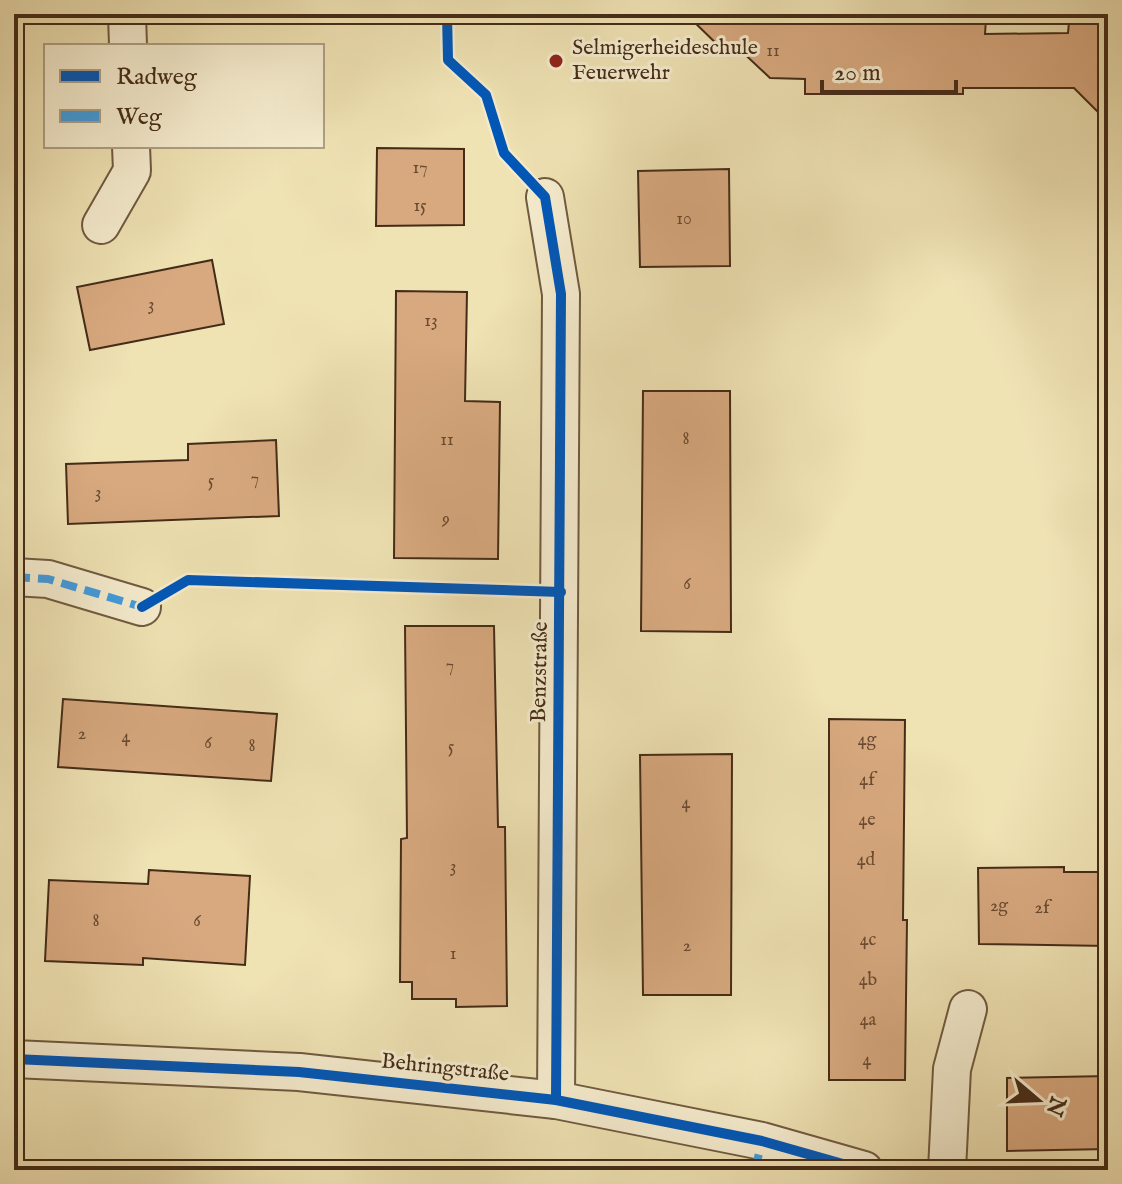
<svg xmlns="http://www.w3.org/2000/svg" width="1122" height="1184" viewBox="0 0 1122 1184" font-family="'IM FELL English',serif">
<style>
.building{fill:#d8a97f;stroke:#452c18;stroke-width:2}
.lines{fill:none;stroke-linecap:round;stroke-linejoin:round}
.street-casing{stroke:#705a3f;stroke-width:40}
.street{stroke:#f5ecce;stroke-width:36}
.quiet{stroke:#409cdf;stroke-width:8;stroke-dasharray:16 8;stroke-linecap:butt}
.cycleway-casing{stroke:#f5ecce;stroke-width:15}
.cycleway{stroke:#0057b8;stroke-width:10}
.poi-dot{fill:#8f2418;stroke:#f5ecce;stroke-width:3}
.labels{text-anchor:middle;dominant-baseline:central;stroke-width:6;stroke-linejoin:round;paint-order:stroke}
.number-label{font-size:18px;fill:#6a4b32}
.poi-label{font-size:22px;fill:#452c18;stroke:#f5ecce;text-anchor:start}
.street-label{font-size:22px;fill:#452c18;stroke:#f5ecce}
</style>
<rect width="100%" height="100%" fill="#efe2b3"/>
<filter id="stains"><feTurbulence type="fractalNoise" baseFrequency=".0025" numOctaves="4"/><feColorMatrix values="0 0 0 0 .2 0 0 0 0 .09 0 0 0 0 .02 0 0 0 .5 -.17"/></filter>
<radialGradient id="worn" r=".72"><stop offset=".6" stop-color="#630" stop-opacity="0"/><stop offset="1" stop-color="#630" stop-opacity=".3"/></radialGradient>
<!-- building -->
<g class="building">
<polygon points="686,14 783,14 787,18 986,19 985,34 1068,33 1069,22 1108,22 1108,122 1074,88 963,88 963,94 805,94 805,79 770,78 736,46 728,55"/>
<polygon points="377,148 464,149 464,225 376,226"/>
<polygon points="729,169 730,266 640,267 638,171"/>
<polygon points="212,260 224,324 90,350 77,287"/>
<polygon points="396,291 467,292 465,401 500,402 498,559 394,558"/>
<polygon points="643,391 730,391 731,632 641,631"/>
<polygon points="276,440 279,516 68,524 66,464 188,460 188,444"/>
<polygon points="405,626 494,626 498,827 505,827 507,1006 456,1007 456,999 412,999 412,982 400,982 401,839 407,838"/>
<polygon points="63,699 277,714 271,781 58,767"/>
<polygon points="829,719 905,720 903,920 907,920 905,1080 829,1080"/>
<polygon points="732,754 731,995 643,995 640,755"/>
<polygon points="1064,867 1064,872 1108,872 1108,946 979,944 978,868"/>
<polygon points="149,870 250,876 245,965 143,958 143,965 45,961 49,880 148,884"/>
<polygon points="1108,1076 1108,1149 1007,1151 1007,1078"/>
</g>
<g class="lines">
<!-- street casing -->
<g class="street-casing">
<g id="street">
<polyline points="127,14 128,46"/>
<polyline points="545,197 561,294 556,1100"/>
<polyline points="101,225 132,171 131,146"/>
<polyline points="14,577 48,579 142,607"/>
<polyline points="14,1059 299,1072 556,1100 762,1141 864,1170"/>
<polyline points="947,1170 952,1069 968,1009"/>
</g>
</g>
<!-- street -->
<use href="#street" class="street"/>
<!-- quiet -->
<g class="quiet">
<polyline points="14,577 48,579 142,607 149,603"/>
<polyline points="755,1170 762,1141"/>
</g>
<!-- cycleway casing -->
<g class="cycleway-casing">
<g id="cycleway">
<polyline points="447,14 448,60 486,95 504,153 545,197 561,294 556,1100"/>
<polyline points="142,607 188,580 561,592"/>
<polyline points="14,1059 299,1072 556,1100 762,1141 864,1170"/>
</g>
</g>
<!-- cycleway -->
<use href="#cycleway" class="cycleway"/>
</g>
<!-- markers -->
<circle class="poi-dot" cx="556" cy="61" r="8"/>
<g class="labels">
<!-- number labels -->
<g class="number-label">
<text x="773" y="51">11</text>
<text x="420" y="168">17</text>
<text x="420" y="206">15</text>
<text x="684" y="219">10</text>
<text x="151" y="305">3</text>
<text x="431" y="321">13</text>
<text x="686" y="439">8</text>
<text x="447" y="440">11</text>
<text x="255" y="479">7</text>
<text x="211" y="481">5</text>
<text x="98" y="493">3</text>
<text x="446" y="519">9</text>
<text x="687" y="584">6</text>
<text x="450" y="666">7</text>
<text x="82" y="734">2</text>
<text x="126" y="737">4</text>
<text x="867" y="740">4g</text>
<text x="208" y="743">6</text>
<text x="252" y="746">8</text>
<text x="451" y="747">5</text>
<text x="867" y="780">4f</text>
<text x="686" y="803">4</text>
<text x="867" y="820">4e</text>
<text x="866" y="860">4d</text>
<text x="453" y="867">3</text>
<text x="999" y="906">2g</text>
<text x="1042" y="908">2f</text>
<text x="96" y="921">8</text>
<text x="197" y="921">6</text>
<text x="868" y="940">4c</text>
<text x="687" y="946">2</text>
<text x="453" y="954">1</text>
<text x="868" y="980">4b</text>
<text x="868" y="1020">4a</text>
<text x="867" y="1060">4</text>
</g>
<!-- poi labels -->
<g class="poi-label">
<text x="572" y="48">Selmigerheideschule<tspan x="572" dy="25">Feuerwehr</tspan></text>
</g>
<!-- street labels -->
<g class="street-label">
<text transform="translate(540 672) rotate(-89)">Benzstraße</text>
<text transform="translate(445 1068) rotate(6)">Behringstraße</text>
</g>
</g>
<!-- margin -->
<rect width="1122" height="1184" fill="none" stroke="#efe2b3" stroke-width="48"/>
<rect x="16" y="16" width="1090" height="1152" fill="none" stroke="#452c18" stroke-width="4"/>
<rect x="24" y="24" width="1074" height="1136" fill="none" stroke="#452c18" stroke-width="2"/>
<!-- legend -->
<rect x="44" y="44" width="280" height="104" fill="#f5ecce" stroke="#af9f85" stroke-width="2"/>
<rect x="60" y="70" width="40" height="12" fill="#0057b8" stroke="#af9f85" stroke-width="2"/>
<text x="116" y="84" font-size="24" fill="#452c18">Radweg</text>
<rect x="60" y="110" width="40" height="12" fill="#409cdf" stroke="#af9f85" stroke-width="2"/>
<text x="116" y="124" font-size="24" fill="#452c18">Weg</text>
<!-- north arrow -->
<g transform="translate(1038 1100) rotate(109)" stroke="#f5ecce" stroke-width="6" paint-order="stroke">
<path d="M0-6L14 30L0 20L-14 30Z" fill="#452c18"/>
<text y="-12" font-size="22" font-weight="bold" text-anchor="middle" fill="#452c18">N</text>
</g>
<!-- scale -->
<path d="M822 80v12h134v-12" fill="none" stroke="#452c18" stroke-width="4"/>
<text x="834" y="80" font-size="24" fill="#452c18" stroke="#f5ecce" stroke-width="6" paint-order="stroke">20 m</text>
<rect width="100%" height="100%" filter="url(#stains)"/>
<rect width="100%" height="100%" fill="url(#worn)"/>
</svg>
